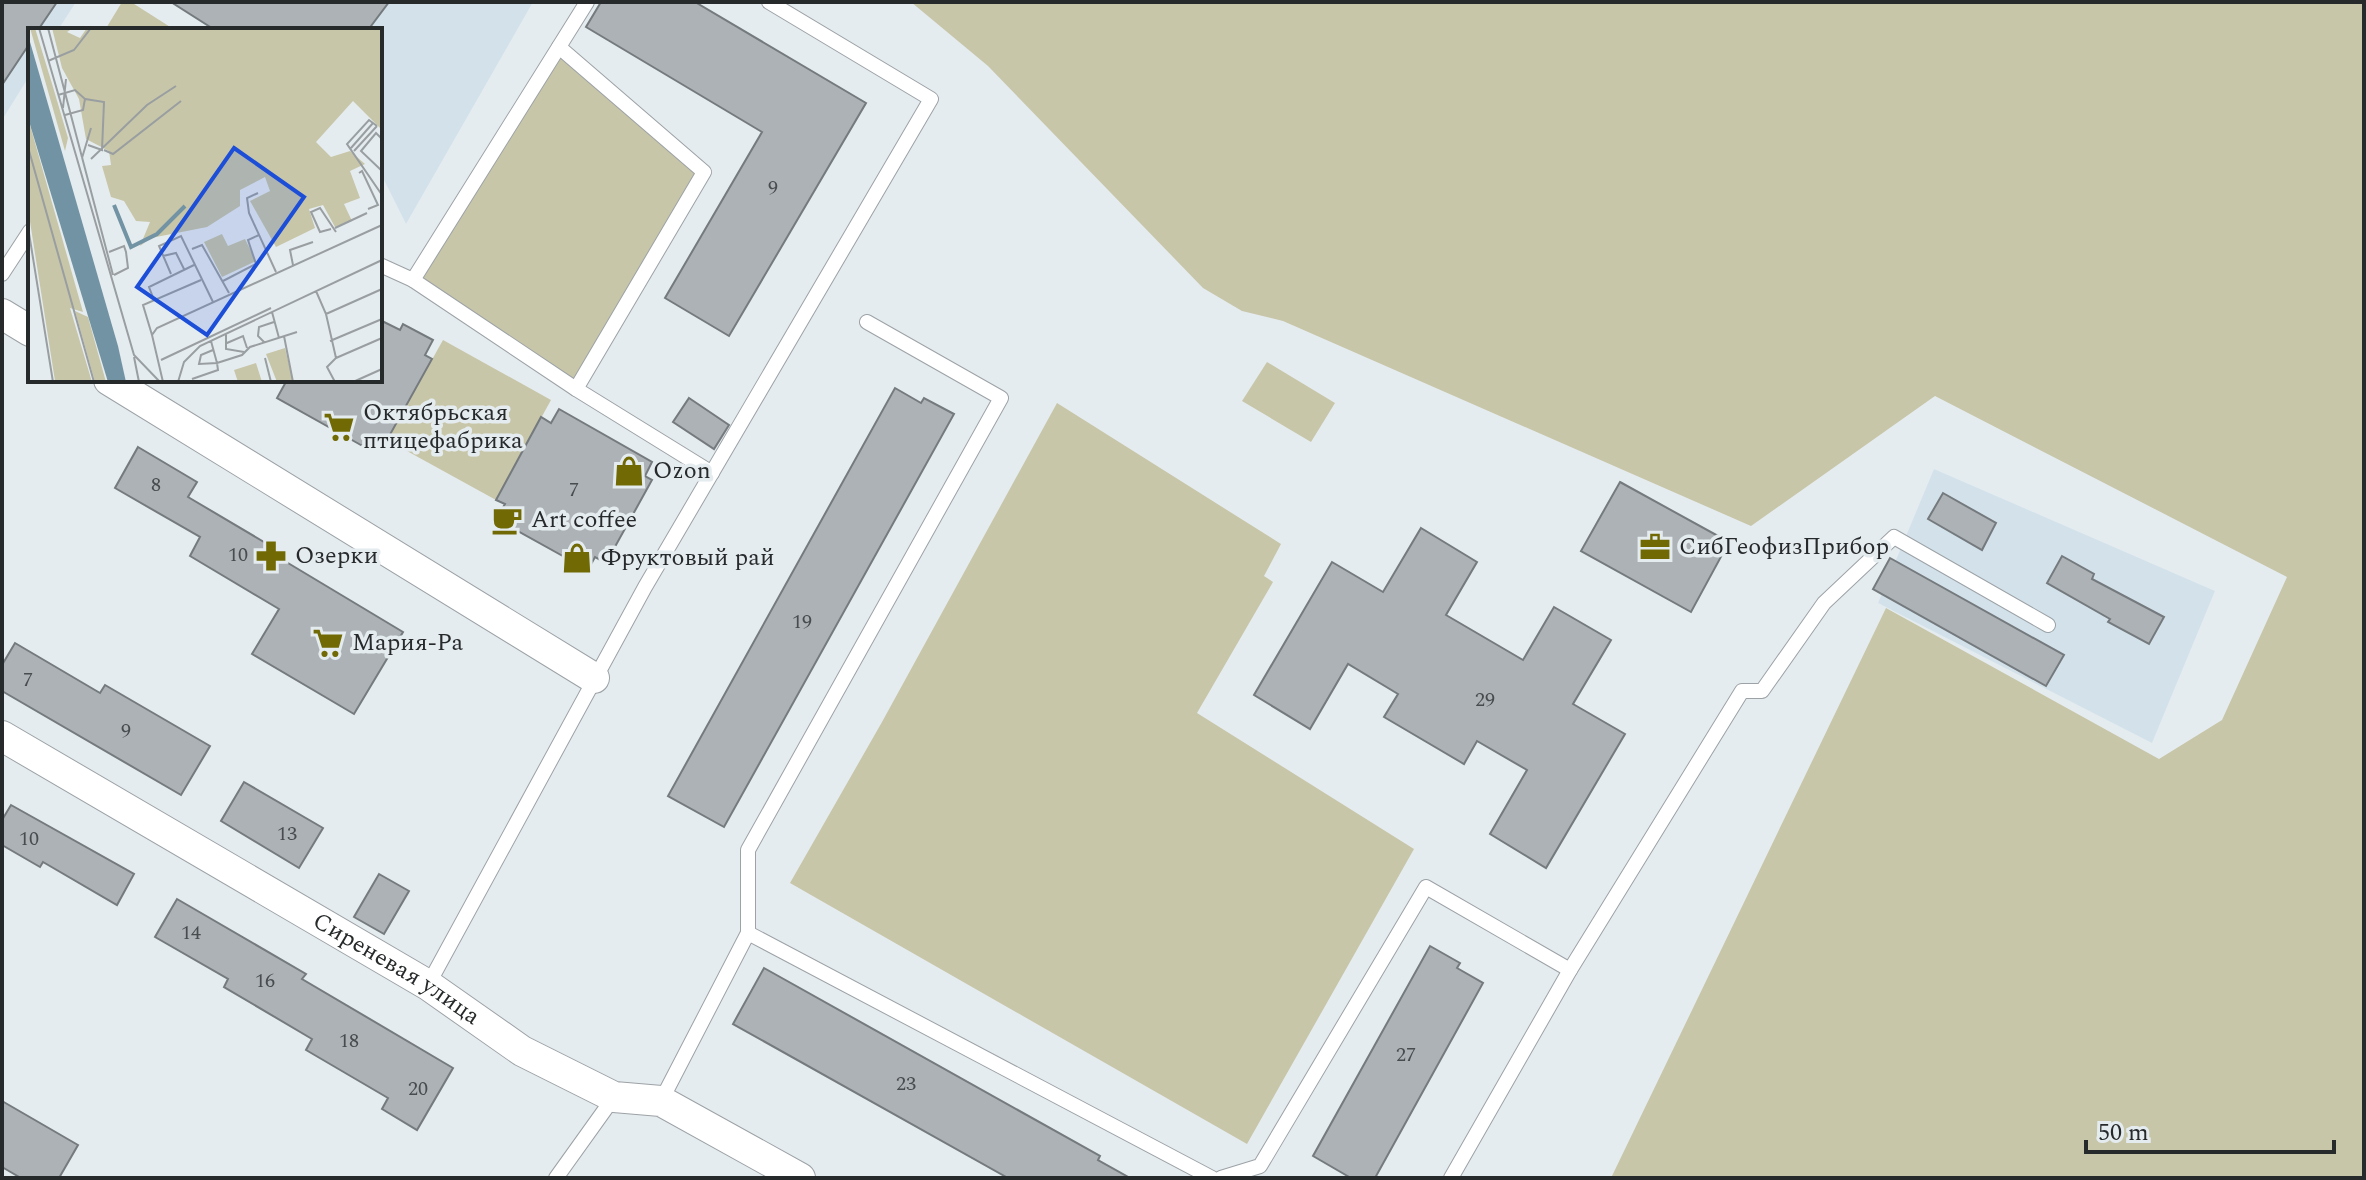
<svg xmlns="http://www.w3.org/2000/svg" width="2366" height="1180" viewBox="0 0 2366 1180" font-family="Spectral,serif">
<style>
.built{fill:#d3e2ea}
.green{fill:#c8c6a8}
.building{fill:#acb2b6;stroke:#747a7d;stroke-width:2}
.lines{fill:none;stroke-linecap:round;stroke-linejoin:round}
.service-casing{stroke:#9ca2a6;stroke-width:16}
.minor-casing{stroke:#9ca2a6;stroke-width:32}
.service{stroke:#fff;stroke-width:14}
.minor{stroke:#fff;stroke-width:30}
.labels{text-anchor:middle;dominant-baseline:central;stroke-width:7;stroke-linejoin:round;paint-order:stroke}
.number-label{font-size:20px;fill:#484c4e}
.poi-label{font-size:24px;fill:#272a2b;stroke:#e5ecf0;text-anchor:start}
.street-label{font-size:24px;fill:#272a2b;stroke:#e5ecf0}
.inset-river{fill:none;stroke:#7293a4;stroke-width:4}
.inset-road{fill:none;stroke:#999ea1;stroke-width:2}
.view{fill:#1d4ed8;fill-opacity:0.15;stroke:#1d4ed8;stroke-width:4}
.inset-edge{fill:none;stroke:#272a2b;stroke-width:4}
</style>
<rect width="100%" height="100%" fill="#e5ecf0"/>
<!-- built -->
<g class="built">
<polygon points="2,2 76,2 58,30 30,30 30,75 2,120"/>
<polygon points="171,2 533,2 406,224 380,172 380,30 215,30"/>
<polygon points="1934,469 2215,591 2152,743 1878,603"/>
</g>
<!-- green -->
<g class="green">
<polygon points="122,2 131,2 175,30 105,30"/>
<polygon points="911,2 2364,2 2364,1178 1611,1178 1886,608 2159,759 2222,720 2287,577 1935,396 1751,526 1283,321 1242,311 1203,288 988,66"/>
<polygon points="559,47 704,172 576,389 413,280"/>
<polygon points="443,340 551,400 496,500 387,440"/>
<polygon points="1267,362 1335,403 1311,442 1242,401"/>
<polygon points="1057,403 1281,544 1264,576 1273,582 1197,713 1414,849 1247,1144 790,883 882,722"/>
</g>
<!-- building -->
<g class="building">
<polygon points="2,2 57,2 38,30 30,30 30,43 2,85"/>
<polygon points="171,2 389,2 368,30 215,30"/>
<polygon points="601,2 695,2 866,103 729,336 665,298 762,132 586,27"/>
<polygon points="380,320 400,330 403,324 433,340 425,355 432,359 387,440 376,434 368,449 277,398 287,380 380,380"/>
<polygon points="895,388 921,403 924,398 954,414 724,827 668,796"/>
<polygon points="689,398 729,425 714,449 673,422"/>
<polygon points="559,409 652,462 645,476 652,480 606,563 595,557 588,570 496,519 505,504 496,500 541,417 551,423"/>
<polygon points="138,447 197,482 188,497 286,555 283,560 403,632 354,714 252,654 279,609 190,556 200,537 115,488"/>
<polygon points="1620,482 1729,542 1691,612 1581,551"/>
<polygon points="1943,493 1996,523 1982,550 1928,519"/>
<polygon points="1421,528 1477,562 1446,615 1523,660 1554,607 1611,640 1573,704 1625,734 1546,868 1490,834 1527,770 1477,741 1464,764 1384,717 1398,694 1348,664 1310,729 1254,695 1332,562 1383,592"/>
<polygon points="2062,556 2094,574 2092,579 2164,617 2149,644 2108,622 2110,619 2047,583"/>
<polygon points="1890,558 2064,655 2046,686 1873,589"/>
<polygon points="15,643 100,693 105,685 210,746 181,795 2,691 2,665"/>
<polygon points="244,782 323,828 299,868 221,821"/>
<polygon points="11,805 134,874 117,905 43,862 40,867 2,845 2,820"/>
<polygon points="379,874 409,891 384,934 354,917"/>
<polygon points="177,899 306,974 302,979 453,1068 417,1130 382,1109 388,1098 306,1050 312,1039 224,987 228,979 155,937"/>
<polygon points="1430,946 1460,963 1457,968 1483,983 1375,1178 1351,1178 1313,1156"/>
<polygon points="764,968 1100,1156 1098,1160 1130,1178 1008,1178 733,1024"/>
<polygon points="2,1101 78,1145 59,1178 21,1178 2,1167"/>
</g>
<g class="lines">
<!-- service casing -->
<g class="service-casing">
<g id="service">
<polyline points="559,47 704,172 576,389"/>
<polyline points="380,265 413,280 576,389 712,473"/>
<polyline points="2,274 30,231"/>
<polyline points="413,280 587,2"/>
<polyline points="748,933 1212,1178"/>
<polyline points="428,985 645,587 931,99 769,2"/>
<polyline points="661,1101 748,933 748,850 1001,398 867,322"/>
<polyline points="556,1178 614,1097"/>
<polyline points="1221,1178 1260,1166 1426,887 1570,970"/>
<polyline points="1451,1178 1570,970 1742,691 1762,691 1824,603 1894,537 2048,625"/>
</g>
</g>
<!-- minor casing -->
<g class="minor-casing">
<g id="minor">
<polyline points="2,314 30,331"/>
<polyline points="109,380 594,678"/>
<path id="s1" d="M2,736L428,985L522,1051L614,1097L661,1101L800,1178"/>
</g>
</g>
<!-- service -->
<use href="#service" class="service"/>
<!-- minor -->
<use href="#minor" class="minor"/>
</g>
<!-- icons -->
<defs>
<g id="supermarket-bare" transform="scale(2.4)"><path d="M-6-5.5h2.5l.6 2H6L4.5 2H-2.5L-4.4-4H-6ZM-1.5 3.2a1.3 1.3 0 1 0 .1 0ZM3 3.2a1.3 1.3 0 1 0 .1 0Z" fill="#716a04" stroke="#e5ecf0" stroke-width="2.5" paint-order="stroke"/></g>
<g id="shop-bare" transform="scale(2.4)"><path d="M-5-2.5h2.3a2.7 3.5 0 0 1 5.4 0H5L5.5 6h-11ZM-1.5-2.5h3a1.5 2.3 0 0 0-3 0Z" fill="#716a04" stroke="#e5ecf0" stroke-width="2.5" paint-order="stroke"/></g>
<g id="cafe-bare" transform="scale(2.4)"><path d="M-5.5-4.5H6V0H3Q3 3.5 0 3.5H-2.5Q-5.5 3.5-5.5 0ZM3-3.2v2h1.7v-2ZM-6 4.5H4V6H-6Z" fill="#716a04" stroke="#e5ecf0" stroke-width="2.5" paint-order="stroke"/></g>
<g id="office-bare" transform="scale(2.4)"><path d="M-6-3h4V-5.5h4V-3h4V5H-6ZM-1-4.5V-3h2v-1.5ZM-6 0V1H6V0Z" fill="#716a04" stroke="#e5ecf0" stroke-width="2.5" paint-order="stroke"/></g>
<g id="pharmacy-bare" transform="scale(2.4)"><path d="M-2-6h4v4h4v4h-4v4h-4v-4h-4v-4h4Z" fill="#716a04" stroke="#e5ecf0" stroke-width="2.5" paint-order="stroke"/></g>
</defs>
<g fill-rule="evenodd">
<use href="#supermarket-bare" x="339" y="427"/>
<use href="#shop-bare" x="629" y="471"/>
<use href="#cafe-bare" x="507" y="520"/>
<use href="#office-bare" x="1655" y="547"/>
<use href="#pharmacy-bare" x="271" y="556"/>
<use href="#shop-bare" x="577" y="558"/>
<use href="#supermarket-bare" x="328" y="643"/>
</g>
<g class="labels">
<!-- number labels -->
<g class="number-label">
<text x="773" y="188">9</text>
<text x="156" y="485">8</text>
<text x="574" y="490">7</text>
<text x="238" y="555">10</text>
<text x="802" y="622">19</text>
<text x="28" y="680">7</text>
<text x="1485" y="700">29</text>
<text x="126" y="731">9</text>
<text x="287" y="834">13</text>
<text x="29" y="839">10</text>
<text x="191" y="933">14</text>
<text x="265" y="981">16</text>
<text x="349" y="1041">18</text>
<text x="1406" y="1055">27</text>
<text x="906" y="1084">23</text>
<text x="418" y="1089">20</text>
</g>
<!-- poi labels -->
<g class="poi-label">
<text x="363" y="413">Октябрьская<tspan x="363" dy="28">птицефабрика</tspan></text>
<text x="653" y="471">Ozon</text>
<text x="531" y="520">Art coffee</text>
<text x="1679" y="547">СибГеофизПрибор</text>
<text x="295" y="556">Озерки</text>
<text x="601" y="558">Фруктовый рай</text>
<text x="352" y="643">Мария-Ра</text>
</g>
<!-- street labels -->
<g class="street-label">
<text stroke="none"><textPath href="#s1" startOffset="458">Сиреневая улица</textPath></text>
</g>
</g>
<!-- overview -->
<g transform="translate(28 28)">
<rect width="354" height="354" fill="#e5ecf0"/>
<path d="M2,0H7L25,59L40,110L37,123ZM24,0H45L39,4L52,10L59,0H354V102L325,73L288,114L303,129L322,123L337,136L322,143L332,170L316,176L324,193L307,199L295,177L281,181L287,200L248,219L222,173L242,163L237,149L212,162V178L179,199L123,210L112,218L122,194L108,193L96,173L83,169L74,138L83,137L81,123L58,111L51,71L34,40ZM0,90L55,284L42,280L64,354L27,353L0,181ZM194,206L200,218L217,211L228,233L194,249L176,214ZM47,283L60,289L78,354H67ZM257,320L265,353L249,354L238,326ZM228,335L234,354H210L206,342Z" fill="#c8c6a8"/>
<path d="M0,7L90,318L98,354H80L0,90Z" fill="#7293a4"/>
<path class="inset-river" d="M86,177L103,219L129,206L157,178"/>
<path class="inset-road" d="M11,0L106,327L132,354M20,0L85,247M20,33L46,22L63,0M30,67L47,62L57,71M35,80L38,51M37,87L55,82L57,71L76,74L74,122L60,117M349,98L341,92L319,116L354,167M354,111L348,105L333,123L354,143M0,119L66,354M323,120L345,95M76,122L85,126L153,73M326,123L349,98M54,130L63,100M63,131L119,77L148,58M331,145L334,143L350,177L340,181M230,165L219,170L221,185L248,244M0,199L25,354M307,200L339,185M303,201L292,204L283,184L292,180L308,204M164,221L174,217L201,265M81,224L96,218L98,224L100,240L86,247M135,228L148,225L156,241M265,237L262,222L285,214M143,246L131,218L153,208L185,274M195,253L228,236L220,212L231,207M288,263L298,286L308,330L299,339L307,354M126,272L121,259L166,237M244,284L251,310M298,286L354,261M198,306V321L216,324M124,307L115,277L173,252M256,308L265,354M183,313L189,335L171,336L173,327L185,322M302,313L354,291M199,315L215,308L219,320M237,315L230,308L231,299L246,294M0,328V354M106,329L111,354M237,330L243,354M308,330L354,310M133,332L243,280M164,351L190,342L189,335L214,327L222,319L269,304M135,354L124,307L129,300L354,197M150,354L156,334L172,318L354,232M325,354L354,341"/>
<path class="view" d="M206,120L276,169L179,307L109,259Z"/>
<rect width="354" height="354" class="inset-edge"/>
</g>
<!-- border -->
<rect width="2366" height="1180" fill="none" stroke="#272a2b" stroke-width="8"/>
<!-- scale -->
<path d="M2086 1140v12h248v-12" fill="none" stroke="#272a2b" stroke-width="4"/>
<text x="2098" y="1140" font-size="24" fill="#272a2b" stroke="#e5ecf0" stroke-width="6" paint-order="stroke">50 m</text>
</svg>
